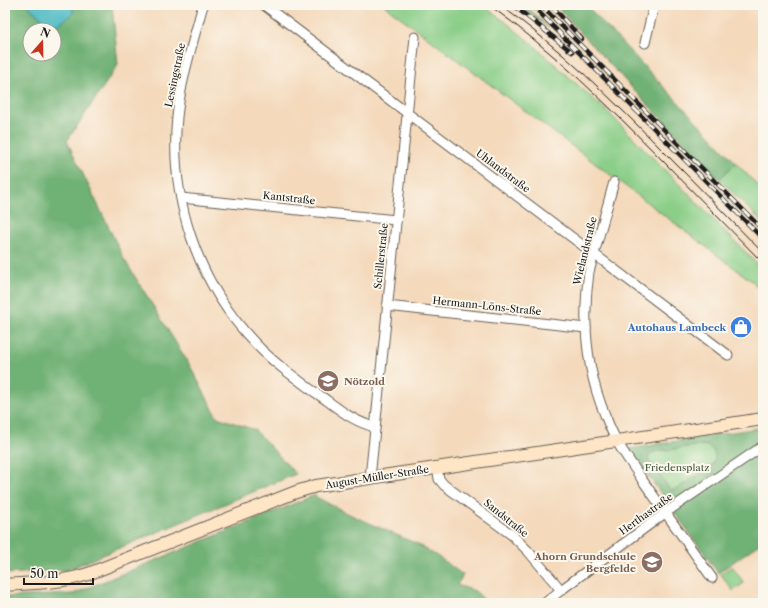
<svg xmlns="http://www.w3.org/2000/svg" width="768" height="608" viewBox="0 0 768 608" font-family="'Libre Caslon Text',serif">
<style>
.green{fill:#8ace88;stroke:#537552}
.forest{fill:#6fb174;stroke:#466648;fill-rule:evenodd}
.water{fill:#4ab9c3;stroke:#336a70}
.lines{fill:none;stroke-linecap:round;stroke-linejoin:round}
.minor-casing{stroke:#685e54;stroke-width:11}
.secondary-casing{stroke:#685e54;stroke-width:14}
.minor{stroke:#fff;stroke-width:9}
.secondary{stroke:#fde5c5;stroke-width:12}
.tram{stroke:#1c1c1c;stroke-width:1}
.rail-casing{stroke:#1c1c1c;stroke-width:4.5}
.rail{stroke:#fbf7ec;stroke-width:3;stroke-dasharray:9;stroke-linecap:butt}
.labels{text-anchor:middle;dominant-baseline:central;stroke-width:4;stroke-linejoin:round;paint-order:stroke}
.street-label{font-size:10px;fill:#1c1c1c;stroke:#fbf7ec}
.shop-label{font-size:10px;font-weight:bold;fill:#366cbe;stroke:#fbf7ec;text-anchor:end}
.education-label{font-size:10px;font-weight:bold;fill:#785e54;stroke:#fbf7ec;text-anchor:start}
.park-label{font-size:10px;fill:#425a42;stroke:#fbf7ec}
</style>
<rect width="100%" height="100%" fill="#fbf7ec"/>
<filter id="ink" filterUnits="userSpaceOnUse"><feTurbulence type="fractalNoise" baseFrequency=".025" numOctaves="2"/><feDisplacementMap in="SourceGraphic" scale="8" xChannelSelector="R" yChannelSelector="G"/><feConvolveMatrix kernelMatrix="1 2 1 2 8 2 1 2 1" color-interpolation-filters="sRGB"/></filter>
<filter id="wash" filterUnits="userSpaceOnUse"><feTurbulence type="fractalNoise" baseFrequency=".012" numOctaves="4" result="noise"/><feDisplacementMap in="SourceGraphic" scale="16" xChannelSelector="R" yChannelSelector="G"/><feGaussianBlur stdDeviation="0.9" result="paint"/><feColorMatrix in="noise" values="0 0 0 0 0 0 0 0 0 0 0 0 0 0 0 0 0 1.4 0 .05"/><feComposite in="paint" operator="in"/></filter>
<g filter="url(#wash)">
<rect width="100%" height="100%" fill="#f4d9bb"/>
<!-- green -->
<g class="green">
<polygon points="384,5 482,5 507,23 537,48 611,115 763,270 763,293 753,282"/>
<polygon points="736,163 763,191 763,223 719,179"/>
<path d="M701,445C714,445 720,456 711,466L677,489L673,490H670L650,462L648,458L650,454L654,452Z"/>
<polygon points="732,566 744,583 733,591 721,574"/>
</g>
<!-- forest -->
<g class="forest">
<path d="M5,5H27L42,19L74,12L71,5H112L118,65L67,141L124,259L189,364L217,417L255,430L296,474L67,570L5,574ZM30,30H54V54H30Z"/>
<polygon points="518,5 525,5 549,28"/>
<polygon points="555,5 586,5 736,163 719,179 633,89"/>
<path d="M763,427V541L718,573L629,449ZM701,445C713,445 718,454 713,465L677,489L673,490H670L650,462L648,458L650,454L654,452Z"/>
<polygon points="315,495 318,498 349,514 417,544 440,558 463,575 457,585 475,591 488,603 5,603 5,597 73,594"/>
</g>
<!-- water -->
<polygon class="water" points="27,5 71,5 74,12 58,25 42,19"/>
</g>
<g filter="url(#ink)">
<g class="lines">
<!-- minor casing -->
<g class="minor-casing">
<g id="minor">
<path d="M203,5C193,42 181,79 177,117C169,199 198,283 254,342C266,355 279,366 293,376C303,384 314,392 325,399C341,411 355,422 375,427"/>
<polyline points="264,5 728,355"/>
<polyline points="645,43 654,5"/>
<path d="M614,182L589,272C582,321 586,369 605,415C608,423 612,432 616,440C624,454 634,467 643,481C666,513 689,546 712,578"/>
<polyline points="181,198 396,220"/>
<polyline points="387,306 586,328"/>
<polyline points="437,467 439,479 444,485 512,535 528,551 561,590"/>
<polyline points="370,478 415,37"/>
<polyline points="545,603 561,590 665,513 763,446"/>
</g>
</g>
<!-- secondary casing -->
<g class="secondary-casing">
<path id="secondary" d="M5,585C34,583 60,583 88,574L296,492L316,486L763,419"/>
</g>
<!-- minor -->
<use href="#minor" class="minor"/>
<!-- secondary -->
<use href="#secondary" class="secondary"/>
<!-- tram -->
<g class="tram">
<path d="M489,5C553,51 608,105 663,161C696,195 730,229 763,263"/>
<path d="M500,5C560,48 613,100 665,153C698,186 730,219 763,253"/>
</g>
<!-- rail casing -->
<g class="rail-casing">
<g id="rail">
<polyline points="513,5 572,52"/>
<polyline points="532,5 763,239"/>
<polyline points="541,5 763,230"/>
<polyline points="551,5 582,39"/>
</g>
</g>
<!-- rail -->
<use href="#rail" class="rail"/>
</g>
</g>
<!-- icons -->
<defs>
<g id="shop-disc" transform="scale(1.15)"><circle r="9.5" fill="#3f7fe0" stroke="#fbf7ec"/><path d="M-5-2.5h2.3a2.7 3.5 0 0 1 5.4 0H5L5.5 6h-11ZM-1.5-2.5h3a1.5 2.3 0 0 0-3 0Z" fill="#fff"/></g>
<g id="school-disc" transform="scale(1.15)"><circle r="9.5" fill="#8d6e63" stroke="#fbf7ec"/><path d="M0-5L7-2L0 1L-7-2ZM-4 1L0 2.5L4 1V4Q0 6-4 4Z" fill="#fff"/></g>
</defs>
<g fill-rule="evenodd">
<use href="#shop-disc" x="741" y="327"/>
<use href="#school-disc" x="328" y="381"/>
<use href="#school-disc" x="652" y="562"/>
</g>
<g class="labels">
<!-- street labels -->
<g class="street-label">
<text transform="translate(175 75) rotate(-78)">Lessingstraße</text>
<text transform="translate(503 171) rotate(37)">Uhlandstraße</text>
<text transform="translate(289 198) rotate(6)">Kantstraße</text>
<text transform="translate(585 251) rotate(-76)">Wielandstraße</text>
<text transform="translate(381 256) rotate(-84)">Schillerstraße</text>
<text transform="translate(487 306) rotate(6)">Hermann-Löns-Straße</text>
<text transform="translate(377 477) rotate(-9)">August-Müller-Straße</text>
<text transform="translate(646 514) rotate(-36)">Herthastraße</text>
<text transform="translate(506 518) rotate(39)">Sandstraße</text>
</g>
<!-- shop labels -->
<g class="shop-label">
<text x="726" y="327">Autohaus Lambeck</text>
</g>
<!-- education labels -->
<g class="education-label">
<text x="344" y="381">Nötzold</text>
<text x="636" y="556" text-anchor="end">Ahorn Grundschule<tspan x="636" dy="12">Bergfelde</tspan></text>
</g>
<!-- park labels -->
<g class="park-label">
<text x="677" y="467">Friedensplatz</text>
</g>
</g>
<!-- margin -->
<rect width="768" height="608" fill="none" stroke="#fbf7ec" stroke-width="20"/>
<!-- north arrow -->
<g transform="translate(42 42) rotate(20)"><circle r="19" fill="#fbf7ec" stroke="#a29f99"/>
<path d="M0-3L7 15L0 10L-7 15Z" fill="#c8321e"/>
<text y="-6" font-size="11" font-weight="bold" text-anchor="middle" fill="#1c1c1c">N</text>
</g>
<!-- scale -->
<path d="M24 578v6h69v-6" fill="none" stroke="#1c1c1c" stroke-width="2"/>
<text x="30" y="578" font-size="12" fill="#1c1c1c" stroke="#fbf7ec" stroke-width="3" paint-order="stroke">50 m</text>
</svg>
